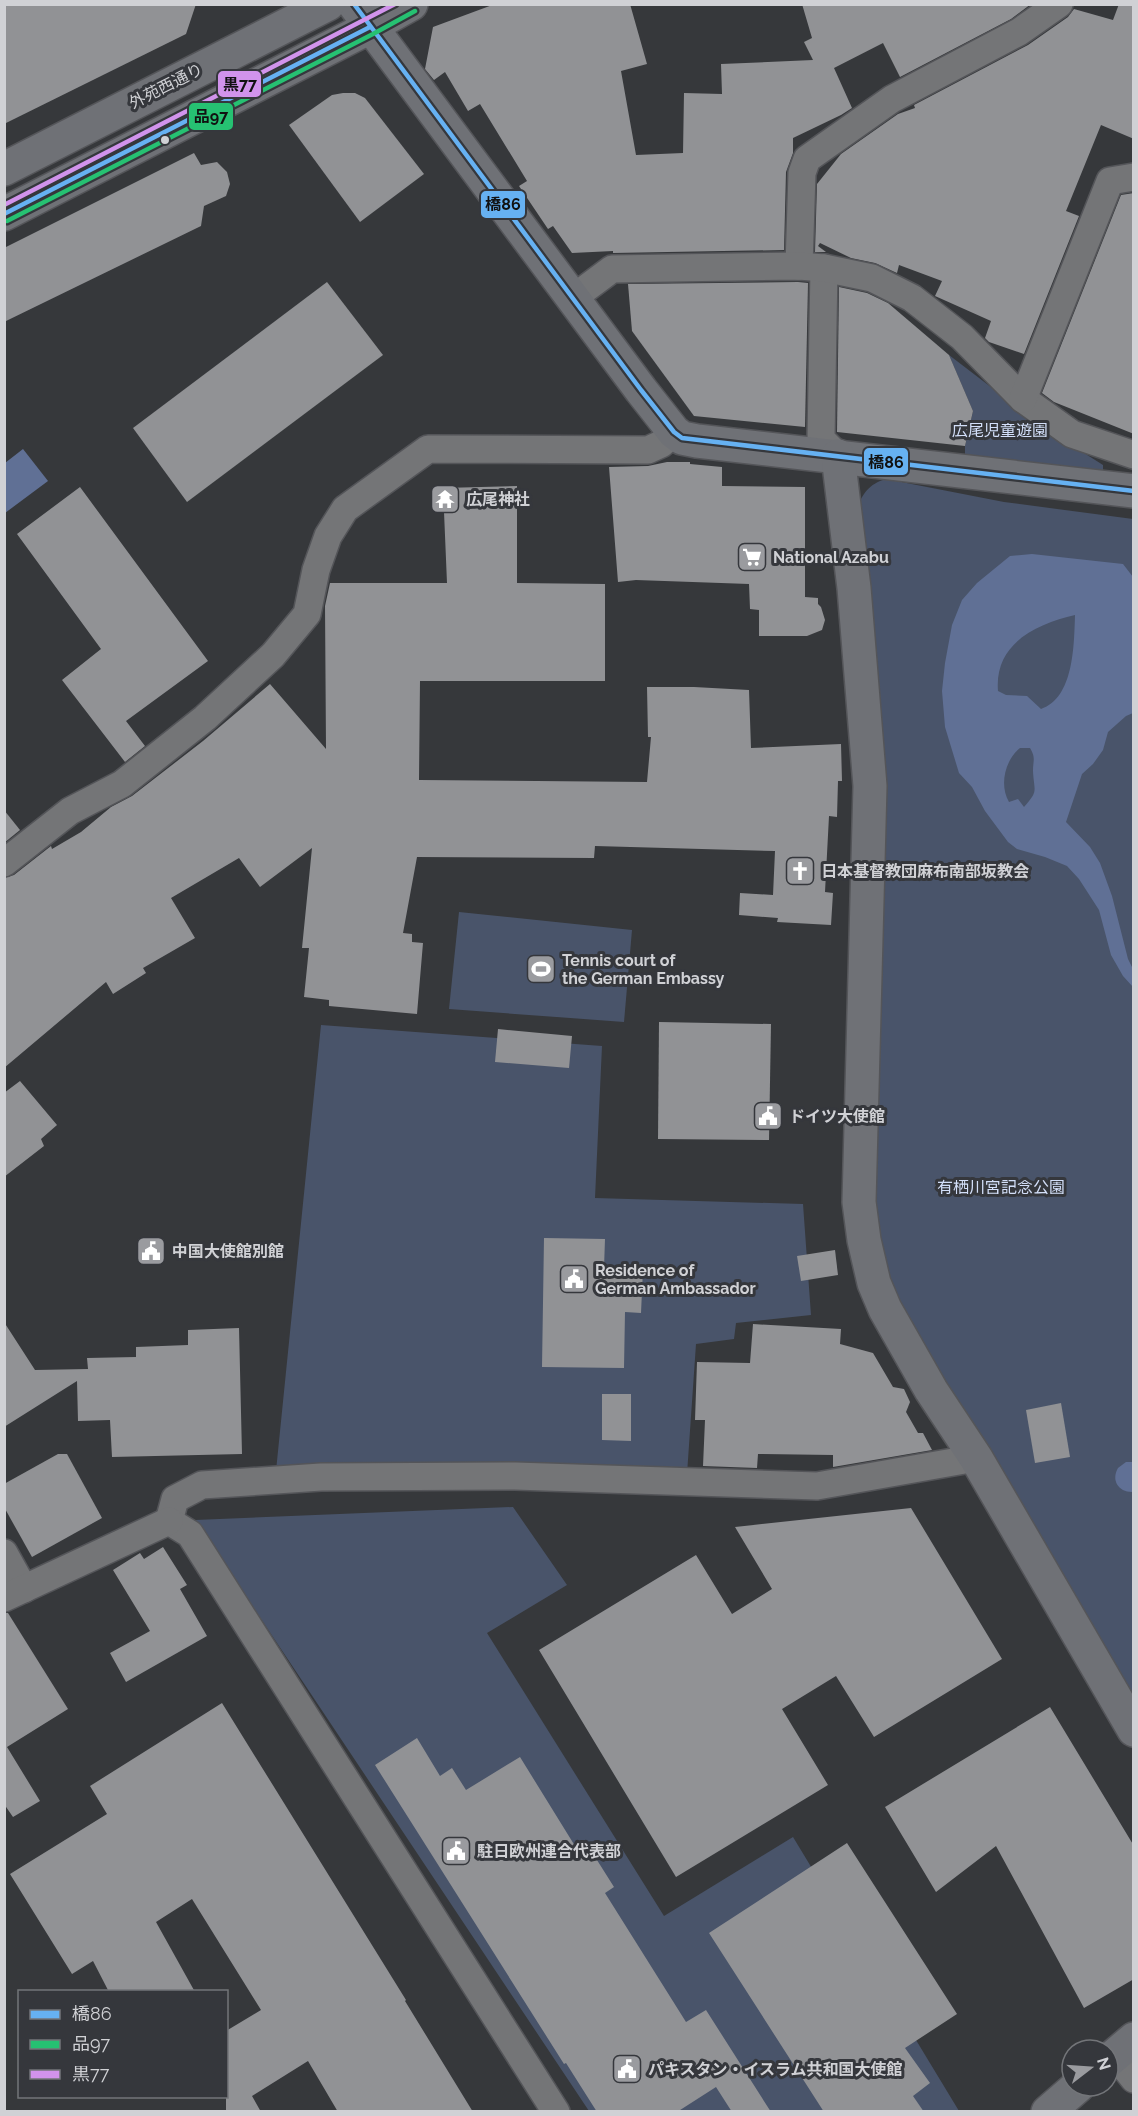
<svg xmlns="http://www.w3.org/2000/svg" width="1138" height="2116" viewBox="0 0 1138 2116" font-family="Raleway,'Noto Sans JP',sans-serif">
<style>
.green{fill:#49546a}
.water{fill:#607095;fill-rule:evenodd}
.building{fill:#919295}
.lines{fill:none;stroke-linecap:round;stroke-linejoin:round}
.street-casing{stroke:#545559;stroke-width:30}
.secondary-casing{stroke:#545559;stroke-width:36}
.street{stroke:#747577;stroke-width:27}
.secondary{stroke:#6f7176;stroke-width:33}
.bus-1-casing{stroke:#35373c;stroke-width:9}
.bus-2-casing{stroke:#35373c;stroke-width:9}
.bus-3-casing{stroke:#35373c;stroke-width:9}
.bus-1{stroke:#66b1f2;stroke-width:4.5}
.bus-2{stroke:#26c172;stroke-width:4.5}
.bus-3{stroke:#d193ec;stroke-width:4.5}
.bus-dot{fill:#d0d1d5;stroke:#35373c;stroke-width:2}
.labels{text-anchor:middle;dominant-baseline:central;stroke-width:6;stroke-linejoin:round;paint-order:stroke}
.street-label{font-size:16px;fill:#d0d1d5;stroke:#35373c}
.park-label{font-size:16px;fill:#d3dff9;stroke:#35373c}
.poi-label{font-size:16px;font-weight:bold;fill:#d0d1d5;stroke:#35373c;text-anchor:start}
.line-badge{stroke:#35373c;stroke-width:2}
.pale-badge-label{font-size:16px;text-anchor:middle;font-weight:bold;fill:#111}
</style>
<rect width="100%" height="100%" fill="#36383b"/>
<!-- green -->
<g class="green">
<polygon points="949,355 1043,427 1103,465 1103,471 965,457 965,446 973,411"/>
<path d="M886,479L1004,502L1133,519V1708L924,1351L890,1279L869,1203L879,829L887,783L874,655L855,512C862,495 868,484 886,479Z"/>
<polygon points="459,912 632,930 624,1022 449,1009"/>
<polygon points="321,1025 602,1046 595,1198 803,1204 811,1315 736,1323 734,1339 696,1344 687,1474 276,1471"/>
<polygon points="513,1507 567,1585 487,1633 664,1916 793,1837 959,2111 589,2111 195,1520"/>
</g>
<!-- water -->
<g class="water">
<polygon points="23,449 48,481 5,513 5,463"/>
<path d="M1032,554L1123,564L1133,577V713L1126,716L1108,732L1103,750L1093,764L1082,774L1066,822L1090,847L1100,863L1112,896L1128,959L1133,969V987L1123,976L1111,955L1099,910L1079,879L1067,866L1045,857L1017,849L1008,842L985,811L972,787L959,773L945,727L942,691L945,663L952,625L962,600L977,583L1010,556ZM1075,615C1074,645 1074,698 1041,709L1027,696L1006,695L998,691C994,643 1037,624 1075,615ZM1020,748H1030C1036,758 1033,760 1033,771C1034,792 1039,790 1024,807L1018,799L1009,802C999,785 1005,760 1020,748Z"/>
<path d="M1126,1462H1133L1132,1492C1118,1492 1111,1480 1118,1468Z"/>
</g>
<!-- building -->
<g class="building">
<polygon points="4,4 196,4 186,34 4,124"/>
<polygon points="495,4 630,4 647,64 621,71 636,155 683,153 684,93 722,94 721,64 813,60 804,42 812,38 802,4 1031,4 1011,19 900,77 883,43 834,68 852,108 841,115 793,138 793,153 786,172 784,250 613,253 613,251 572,253 553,226 548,229 519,186 527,181 480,104 468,111 445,72 434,80 425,69 433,27"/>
<polygon points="1119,4 1134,4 1134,139 1101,125 1066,211 1079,216 1024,354 989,342 985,338 991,321 935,296 942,281 899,265 897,273 875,263 851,258 820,243 818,246 826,252 815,252 817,184 841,154 898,114 915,108 914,105 1028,45 1068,17 1074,9 1113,20"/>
<polygon points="343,93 355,93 365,98 424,174 360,222 289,125 332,95"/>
<polygon points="194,153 201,165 217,162 227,172 230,184 226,196 204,206 201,226 4,322 4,248"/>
<polygon points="1134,193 1134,434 1054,402 1042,393 1121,195"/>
<polygon points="327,282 383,355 187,502 133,428"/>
<polygon points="798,282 808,283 805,427 694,416 632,331 628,284"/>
<polygon points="839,287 867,293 888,303 949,355 973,411 965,446 837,432"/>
<polygon points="667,462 690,462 690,464 722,467 722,486 805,487 805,597 818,598 818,604 821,607 825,620 822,630 807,636 759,636 759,610 750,609 749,584 636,580 618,582 609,467 648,466"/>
<polygon points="517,486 517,583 605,584 605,681 420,681 419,780 647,782 651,737 648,737 647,687 694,687 749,690 751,748 841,744 842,781 838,781 837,817 829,816 825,892 833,893 831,925 777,922 778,918 739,915 740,893 773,895 775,851 595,846 594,858 417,857 403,933 412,934 412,942 423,943 417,1014 329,1006 329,1000 304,997 309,948 302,948 312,848 260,887 239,858 171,898 195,938 143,968 146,973 113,994 106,982 4,1068 4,878 14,875 51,846 52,849 81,832 111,807 132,796 203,741 270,684 326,749 325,606 330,583 447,583 443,488"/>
<polygon points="80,487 208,661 126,721 145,746 125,762 62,680 101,649 17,534"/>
<polygon points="4,810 20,830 4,843"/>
<polygon points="659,1022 771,1024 769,1140 658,1139"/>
<polygon points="498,1029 572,1036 569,1068 495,1062"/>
<polygon points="20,1081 57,1125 41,1139 44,1146 4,1177 4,1093"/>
<polygon points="544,1238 605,1239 604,1268 643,1269 641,1313 625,1312 624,1368 542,1367"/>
<polygon points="835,1250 838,1275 801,1281 797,1256"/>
<polygon points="4,1322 35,1370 88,1369 87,1358 136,1357 136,1347 188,1345 188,1330 239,1328 242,1454 112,1457 110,1420 78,1421 77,1381 4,1427"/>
<polygon points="753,1324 841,1329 840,1344 873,1353 893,1387 904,1389 910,1402 906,1412 918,1433 923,1433 932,1450 833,1467 833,1455 758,1454 757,1468 703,1466 705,1420 695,1420 697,1362 750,1363"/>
<polygon points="602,1394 631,1394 631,1441 602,1440"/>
<polygon points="1061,1403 1070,1457 1035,1463 1026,1410"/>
<polygon points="58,1454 67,1454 102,1518 32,1557 4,1507 4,1484"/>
<polygon points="911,1508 1002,1659 874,1737 836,1676 782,1709 828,1785 676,1877 539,1650 696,1555 732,1614 772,1589 735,1527"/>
<polygon points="163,1547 187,1585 180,1589 207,1636 126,1682 110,1653 150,1631 113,1570 140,1553 144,1559"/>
<polygon points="4,1613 8,1613 68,1709 7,1747 40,1801 13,1817 4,1804"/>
<polygon points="222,1703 406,2000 405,2001 473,2112 338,2112 308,2061 252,2096 261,2112 226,2112 226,2031 261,2010 192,1899 156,1922 195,1992 109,1992 93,1961 72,1974 10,1874 107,1814 90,1786"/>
<polygon points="1050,1707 1134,1846 1134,1979 1084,2008 996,1846 936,1892 885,1807"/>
<polygon points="417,1738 440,1776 452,1768 466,1790 520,1757 575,1846 585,1841 614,1887 605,1893 686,2022 706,2010 771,2112 732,2112 716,2087 677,2112 597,2112 566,2063 564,2064 375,1765"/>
<polygon points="847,1843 957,2014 905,2048 930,2083 913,2096 924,2112 824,2112 709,1933"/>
</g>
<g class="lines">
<!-- street casing -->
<g class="street-casing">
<g id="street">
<polyline points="799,266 802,173 807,159 892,99 1019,32 1059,4"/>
<polyline points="824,268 821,439 838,456"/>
<polyline points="573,298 612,269 799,266 824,268 872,278 912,298 962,337 1023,399 1072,434 1134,455"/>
<polyline points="1023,399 1110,181 1134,177"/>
<polyline points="4,863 70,811 122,784 205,718 273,655 307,614 316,570 328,536 345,509 428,449 648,450 661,444 674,432"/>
<polyline points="169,1521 175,1499 202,1485 321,1477 515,1476 817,1486 976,1458"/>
<polyline points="169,1521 190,1534 556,2112"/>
<polyline points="4,1553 24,1589"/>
<polyline points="4,1598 169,1521"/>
<polyline points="1115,2055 1134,2079"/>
</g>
</g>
<!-- secondary casing -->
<g class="secondary-casing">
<g id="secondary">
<polyline points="354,4 641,390 674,432 682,438 697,441 1134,491"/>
<polyline points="4,169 328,4"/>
<polyline points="4,214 370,27 411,4"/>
<polyline points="838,456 854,588 870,786 859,1202 864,1240 874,1283 885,1309 931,1390 976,1458 1134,1730"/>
<polyline points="1108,2061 1134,2039"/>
<polyline points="1048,2112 1078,2086"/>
</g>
</g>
<!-- street -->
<use href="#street" class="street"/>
<!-- secondary -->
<use href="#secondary" class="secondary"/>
<!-- bus-1 casing -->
<g class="bus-1-casing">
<g id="bus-1">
<polyline points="354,4 641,390 674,432 682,438 1134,491"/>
<polyline points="4,214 370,27"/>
</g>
</g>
<!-- bus-2 casing -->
<g class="bus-2-casing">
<polyline id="bus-2" points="7,221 373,34 415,11"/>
</g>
<!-- bus-3 casing -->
<g class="bus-3-casing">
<polyline id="bus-3" points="4,205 395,4"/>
</g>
<!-- bus-1 -->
<use href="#bus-1" class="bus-1"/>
<!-- bus-2 -->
<use href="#bus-2" class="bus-2"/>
<!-- bus-3 -->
<use href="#bus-3" class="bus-3"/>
</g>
<!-- icons -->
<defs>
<g id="temple-square" transform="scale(1.5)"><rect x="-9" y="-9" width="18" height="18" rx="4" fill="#9a9b9f" stroke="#35373c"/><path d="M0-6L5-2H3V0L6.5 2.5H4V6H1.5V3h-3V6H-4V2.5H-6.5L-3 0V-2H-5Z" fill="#fff"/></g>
<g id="supermarket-square" transform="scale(1.5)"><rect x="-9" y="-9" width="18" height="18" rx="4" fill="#9a9b9f" stroke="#35373c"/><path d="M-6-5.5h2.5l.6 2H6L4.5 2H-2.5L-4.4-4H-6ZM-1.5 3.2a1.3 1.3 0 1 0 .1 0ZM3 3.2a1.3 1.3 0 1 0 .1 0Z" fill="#fff"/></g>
<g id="church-square" transform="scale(1.5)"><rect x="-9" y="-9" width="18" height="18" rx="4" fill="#9a9b9f" stroke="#35373c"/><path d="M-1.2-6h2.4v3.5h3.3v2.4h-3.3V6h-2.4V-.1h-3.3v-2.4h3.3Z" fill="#fff"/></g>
<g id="stadium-square" transform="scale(1.5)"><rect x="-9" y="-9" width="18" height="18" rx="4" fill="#9a9b9f" stroke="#35373c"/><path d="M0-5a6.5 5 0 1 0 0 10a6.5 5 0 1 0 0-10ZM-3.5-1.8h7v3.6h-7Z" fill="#fff"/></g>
<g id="civic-square" transform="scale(1.5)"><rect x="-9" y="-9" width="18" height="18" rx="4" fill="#9a9b9f" stroke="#35373c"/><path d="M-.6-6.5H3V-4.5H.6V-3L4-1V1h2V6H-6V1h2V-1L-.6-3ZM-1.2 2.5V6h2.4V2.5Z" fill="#fff"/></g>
</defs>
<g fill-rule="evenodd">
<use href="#temple-square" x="445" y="499"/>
<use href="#supermarket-square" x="752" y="557"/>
<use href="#church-square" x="800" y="871"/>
<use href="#stadium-square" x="541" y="969"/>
<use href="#civic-square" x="768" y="1116"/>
<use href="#civic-square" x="151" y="1251"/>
<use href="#civic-square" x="574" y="1279"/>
<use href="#civic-square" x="456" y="1851"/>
<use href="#civic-square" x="627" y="2069"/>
</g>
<!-- markers -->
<circle class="bus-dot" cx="165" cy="140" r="5"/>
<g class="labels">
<!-- street labels -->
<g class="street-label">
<text transform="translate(166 86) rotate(-27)">外苑西通り</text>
</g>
<!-- park labels -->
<g class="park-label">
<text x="1000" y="430">広尾児童遊園</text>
<text x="1001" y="1187">有栖川宮記念公園</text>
</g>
<!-- poi labels -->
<g class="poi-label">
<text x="466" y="499">広尾神社</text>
<text x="773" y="557">National Azabu</text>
<text x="821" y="871">日本基督教団麻布南部坂教会</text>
<text x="562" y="960">Tennis court of<tspan x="562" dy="18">the German Embassy</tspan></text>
<text x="789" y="1116">ドイツ大使館</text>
<text x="172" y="1251">中国大使館別館</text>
<text x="595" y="1270">Residence of<tspan x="595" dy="18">German Ambassador</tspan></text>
<text x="477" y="1851">駐日欧州連合代表部</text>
<text x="648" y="2069">パキスタン・イスラム共和国大使館</text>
</g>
</g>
<g class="line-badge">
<rect x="217" y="70" width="45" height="28" rx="6" fill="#d193ec"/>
<rect x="188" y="102" width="46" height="29" rx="6" fill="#26c172"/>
<rect x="480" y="190" width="46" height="29" rx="6" fill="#66b1f2"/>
<rect x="863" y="447" width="46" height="29" rx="6" fill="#66b1f2"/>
</g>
<g class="pale-badge-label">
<text x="240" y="90">黒77</text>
<text x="211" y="122">品97</text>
<text x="503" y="210">橋86</text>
<text x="886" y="468">橋86</text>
</g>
<!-- border -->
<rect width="1138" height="2116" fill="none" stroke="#d0d1d5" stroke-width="12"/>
<!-- legend -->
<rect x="18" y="1990" width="210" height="108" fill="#35373c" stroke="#737579" stroke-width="1.5"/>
<rect x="30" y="2010" width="30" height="9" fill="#66b1f2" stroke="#737579" stroke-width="1.5"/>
<text x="72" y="2020" font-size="18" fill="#d0d1d5">橋86</text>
<rect x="30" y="2040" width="30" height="9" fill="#26c172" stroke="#737579" stroke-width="1.5"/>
<text x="72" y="2050" font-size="18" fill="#d0d1d5">品97</text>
<rect x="30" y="2070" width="30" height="9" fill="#d193ec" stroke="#737579" stroke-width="1.5"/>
<text x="72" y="2080" font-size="18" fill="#d0d1d5">黒77</text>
<!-- north arrow -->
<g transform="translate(1090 2068) rotate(73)"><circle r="28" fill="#35373c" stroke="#737579" stroke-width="1.5"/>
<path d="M0-4.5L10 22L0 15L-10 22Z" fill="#9a9b9f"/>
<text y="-9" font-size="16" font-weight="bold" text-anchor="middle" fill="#d0d1d5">N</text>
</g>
</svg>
